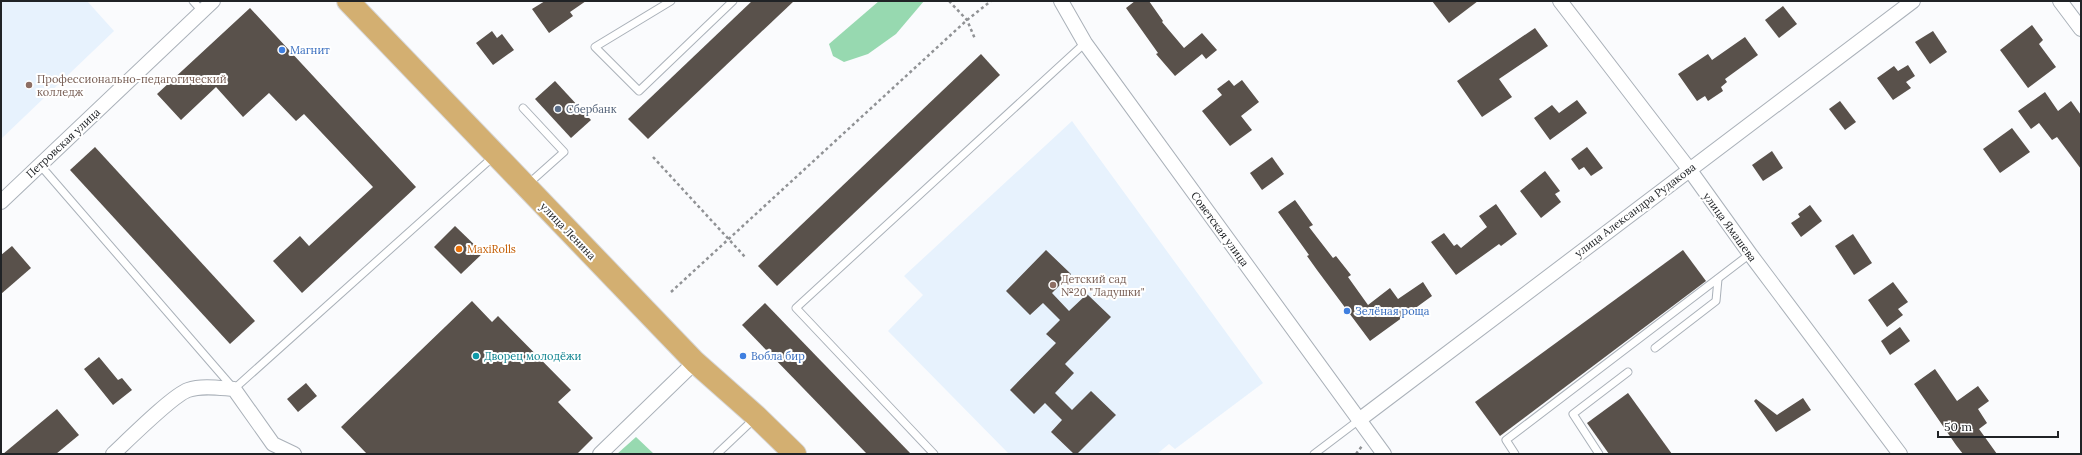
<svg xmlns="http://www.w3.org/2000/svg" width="2082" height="455" viewBox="0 0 2082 455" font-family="Lora,serif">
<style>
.built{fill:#e7f2fd}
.green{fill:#97d9b0}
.building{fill:#59514b}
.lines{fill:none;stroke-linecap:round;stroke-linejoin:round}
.service-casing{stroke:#aab1b9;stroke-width:9}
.minor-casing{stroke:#aab1b9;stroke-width:16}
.primary-casing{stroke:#d7d7d8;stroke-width:24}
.path{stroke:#909295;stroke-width:2.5;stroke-dasharray:3 3;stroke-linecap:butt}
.service{stroke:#fff;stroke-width:7}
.minor{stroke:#fff;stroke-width:14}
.primary{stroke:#d3af71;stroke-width:22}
.shop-dot{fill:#3f7fe0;stroke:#fff;stroke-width:1.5}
.education-dot{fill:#8d6e63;stroke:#fff;stroke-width:1.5}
.service-dot{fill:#5c6f8a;stroke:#fff;stroke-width:1.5}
.food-dot{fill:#e8710a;stroke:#fff;stroke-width:1.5}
.culture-dot{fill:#0f9aa8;stroke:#fff;stroke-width:1.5}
.labels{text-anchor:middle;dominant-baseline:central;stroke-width:4;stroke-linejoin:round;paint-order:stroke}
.shop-label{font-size:11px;fill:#366cbe;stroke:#fff;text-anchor:start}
.education-label{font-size:11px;fill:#785e54;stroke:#fff;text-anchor:start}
.service-label{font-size:11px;fill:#4e5e75;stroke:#fff;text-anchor:start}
.street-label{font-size:11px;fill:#202326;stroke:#fff}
.food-label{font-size:11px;fill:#c56008;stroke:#fff;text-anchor:start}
.culture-label{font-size:11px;fill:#0d838f;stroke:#fff;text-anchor:start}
</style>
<rect width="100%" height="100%" fill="#fafbfd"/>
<!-- built -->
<g class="built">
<polygon points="1,1 87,1 114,31 1,139"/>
<polygon points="1072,121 1263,383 1175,449 1169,444 1157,454 1009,454 888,331 923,295 904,276"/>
</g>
<!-- green -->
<g class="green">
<polygon points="879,1 924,1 896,34 868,54 844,62 833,56 829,44"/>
<polygon points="636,437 654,454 617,454"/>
</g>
<!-- building -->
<g class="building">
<polygon points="545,1 586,1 570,12 573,16 549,33 532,9"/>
<polygon points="752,1 794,1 648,139 628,119"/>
<polygon points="1135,1 1149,1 1163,21 1162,22 1184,48 1202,33 1217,50 1206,59 1202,54 1175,76 1156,54 1158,53 1126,8"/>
<polygon points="1432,1 1478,1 1449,23"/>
<polygon points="1783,6 1797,24 1779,38 1765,20"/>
<polygon points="250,8 416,187 302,293 273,261 300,236 309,246 373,187 304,114 296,121 269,93 243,117 216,87 181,120 157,94"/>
<polygon points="2032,25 2043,40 2039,44 2056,67 2028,88 2000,50"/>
<polygon points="1535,28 1548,46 1499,79 1512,97 1482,117 1457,81"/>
<polygon points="492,31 497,38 502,34 514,50 493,65 476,43"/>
<polygon points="1933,31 1947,52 1930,64 1915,42"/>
<polygon points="1745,37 1758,55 1725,79 1727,82 1721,87 1723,91 1708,101 1705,96 1697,101 1678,74 1708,54 1712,60"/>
<polygon points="981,54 1000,75 777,286 758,266"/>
<polygon points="1908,65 1915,76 1906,82 1911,88 1893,100 1877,78 1894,66 1898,71"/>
<polygon points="1229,80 1234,86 1242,80 1259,102 1241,116 1252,130 1230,146 1202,111 1222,95 1217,89"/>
<polygon points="555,81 591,120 571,138 535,99"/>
<polygon points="2045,92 2058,111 2071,101 2081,115 2081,169 2057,137 2052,140 2039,123 2031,129 2018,111"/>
<polygon points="1577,100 1587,113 1550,140 1534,118 1552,105 1559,113"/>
<polygon points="1840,101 1856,122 1845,130 1829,109"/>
<polygon points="2012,128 2030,152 2000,173 1983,149"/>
<polygon points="95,147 255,321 230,344 70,170"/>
<polygon points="1587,147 1603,168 1591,176 1584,167 1579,170 1571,159"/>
<polygon points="1772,151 1783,168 1763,181 1752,165"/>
<polygon points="1272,157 1284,174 1262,190 1250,173"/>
<polygon points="1545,171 1560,191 1555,194 1561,202 1541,218 1520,191"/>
<polygon points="1295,200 1313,225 1309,227 1333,258 1336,256 1351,275 1348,277 1368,305 1390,288 1398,299 1423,282 1432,296 1370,341 1317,270 1307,256 1309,255 1278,212"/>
<polygon points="1496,204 1517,234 1501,246 1499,244 1456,275 1431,242 1444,233 1454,246 1457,244 1461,248 1487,227 1479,216"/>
<polygon points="1810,205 1822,221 1801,237 1791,223 1800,217 1798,214"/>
<polygon points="455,226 483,253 461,274 434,247"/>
<polygon points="1853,234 1872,263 1854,275 1835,246"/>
<polygon points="12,246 31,268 1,294 1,255"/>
<polygon points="1046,250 1071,274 1052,293 1069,311 1087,294 1111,317 1065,364 1074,373 1055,393 1072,410 1091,391 1116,415 1077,454 1074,454 1051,432 1062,420 1045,403 1034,414 1010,390 1056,343 1046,334 1060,320 1043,303 1030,315 1006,291"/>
<polygon points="1683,250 1706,281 1500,436 1475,402"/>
<polygon points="1893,282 1908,302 1898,309 1903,315 1887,327 1868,300"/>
<polygon points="472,301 492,322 498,316 571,390 558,402 593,438 577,454 367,454 341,427"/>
<polygon points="765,303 911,454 867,454 742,325"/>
<polygon points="1900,327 1910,341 1890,355 1881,341"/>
<polygon points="99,357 118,380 122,378 132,390 113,405 84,369"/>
<polygon points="1935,369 1957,401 1978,386 1989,401 1978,409 1987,423 1979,429 1997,454 1963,454 1956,445 1914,384"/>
<polygon points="306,383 317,396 298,412 287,399"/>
<polygon points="1628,393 1672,454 1609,454 1587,423"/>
<polygon points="1803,398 1811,410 1776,432 1754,401 1756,399 1777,415"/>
<polygon points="57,409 79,435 56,454 3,454"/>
</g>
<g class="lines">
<!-- service casing -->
<g class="service-casing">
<g id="service">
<polyline points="193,1 202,11"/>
<polyline points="671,1 595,47 639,91 733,1"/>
<polyline points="523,108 564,152 527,185"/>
<polyline points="40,165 234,389 493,157"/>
<polyline points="1655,348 1716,301 1718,279"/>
<polyline points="717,454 755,418"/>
<polyline points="934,454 796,308 1085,43"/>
<polyline points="1314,454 1359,420"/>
<polyline points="1515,454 1506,440 1750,254"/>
<polyline points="1599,454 1573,414 1628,372"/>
</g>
</g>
<!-- minor casing -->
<g class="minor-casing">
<g id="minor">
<polyline points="1061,1 1085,43 1384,454"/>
<polyline points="1560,1 1689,169 1750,254 1900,454"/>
<polyline points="2060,1 2081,29"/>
<polyline points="1,202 213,1"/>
<polyline points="1359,420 1913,1"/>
<path d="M113,454C127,441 173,395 188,390C202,385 220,388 234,389L273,444L294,454"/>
<polyline points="600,454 695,362"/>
</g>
</g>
<!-- primary casing -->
<g class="primary-casing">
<polyline id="primary" points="348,1 695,362 756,416 795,454"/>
</g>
<!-- path -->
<g class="path">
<polyline points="949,1 967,20 975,39"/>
<polyline points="653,157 746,258"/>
<polyline points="671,292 967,20 991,1"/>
<polyline points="1356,454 1362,446"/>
</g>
<!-- service -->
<use href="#service" class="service"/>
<!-- minor -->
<use href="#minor" class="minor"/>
<!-- primary -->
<use href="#primary" class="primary"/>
</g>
<!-- markers -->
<g class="shop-dot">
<circle cx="282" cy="50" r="4"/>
<circle cx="1347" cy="311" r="4"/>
<circle cx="743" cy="356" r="4"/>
</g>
<g class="education-dot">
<circle cx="29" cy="85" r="4"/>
<circle cx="1053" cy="285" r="4"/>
</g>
<circle class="service-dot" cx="558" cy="109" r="4"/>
<circle class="food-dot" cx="459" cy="249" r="4"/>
<circle class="culture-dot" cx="476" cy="356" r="4"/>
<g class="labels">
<!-- shop labels -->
<g class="shop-label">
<text x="290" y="50">Магнит</text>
<text x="1355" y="311">Зелёная роща</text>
<text x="751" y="356">Вобла бир</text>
</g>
<!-- education labels -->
<g class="education-label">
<text x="37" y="79">Профессионально-педагогический<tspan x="37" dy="13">колледж</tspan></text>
<text x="1061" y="279">Детский сад<tspan x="1061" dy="13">№20 "Ладушки"</tspan></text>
</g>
<!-- service labels -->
<g class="service-label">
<text x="566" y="109">Сбербанк</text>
</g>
<!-- street labels -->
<g class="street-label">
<text transform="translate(63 143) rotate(-43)">Петровская улица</text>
<text transform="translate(1635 210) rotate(-37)">улица Александра Рудакова</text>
<text transform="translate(1730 227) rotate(54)">улица Ямашева</text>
<text transform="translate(1220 229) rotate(54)">Советская улица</text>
<text transform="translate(568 231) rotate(46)">улица Ленина</text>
</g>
<!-- food labels -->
<g class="food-label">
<text x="467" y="249">MaxiRolls</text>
</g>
<!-- culture labels -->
<g class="culture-label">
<text x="484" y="356">Дворец молодёжи</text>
</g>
</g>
<!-- border -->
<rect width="2082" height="455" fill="none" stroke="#202326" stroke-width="4"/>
<!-- scale -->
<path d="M1938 431v6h120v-6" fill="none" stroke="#202326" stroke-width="2"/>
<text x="1944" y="431" font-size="12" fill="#202326" stroke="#ffffff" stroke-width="3" paint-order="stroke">50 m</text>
</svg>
